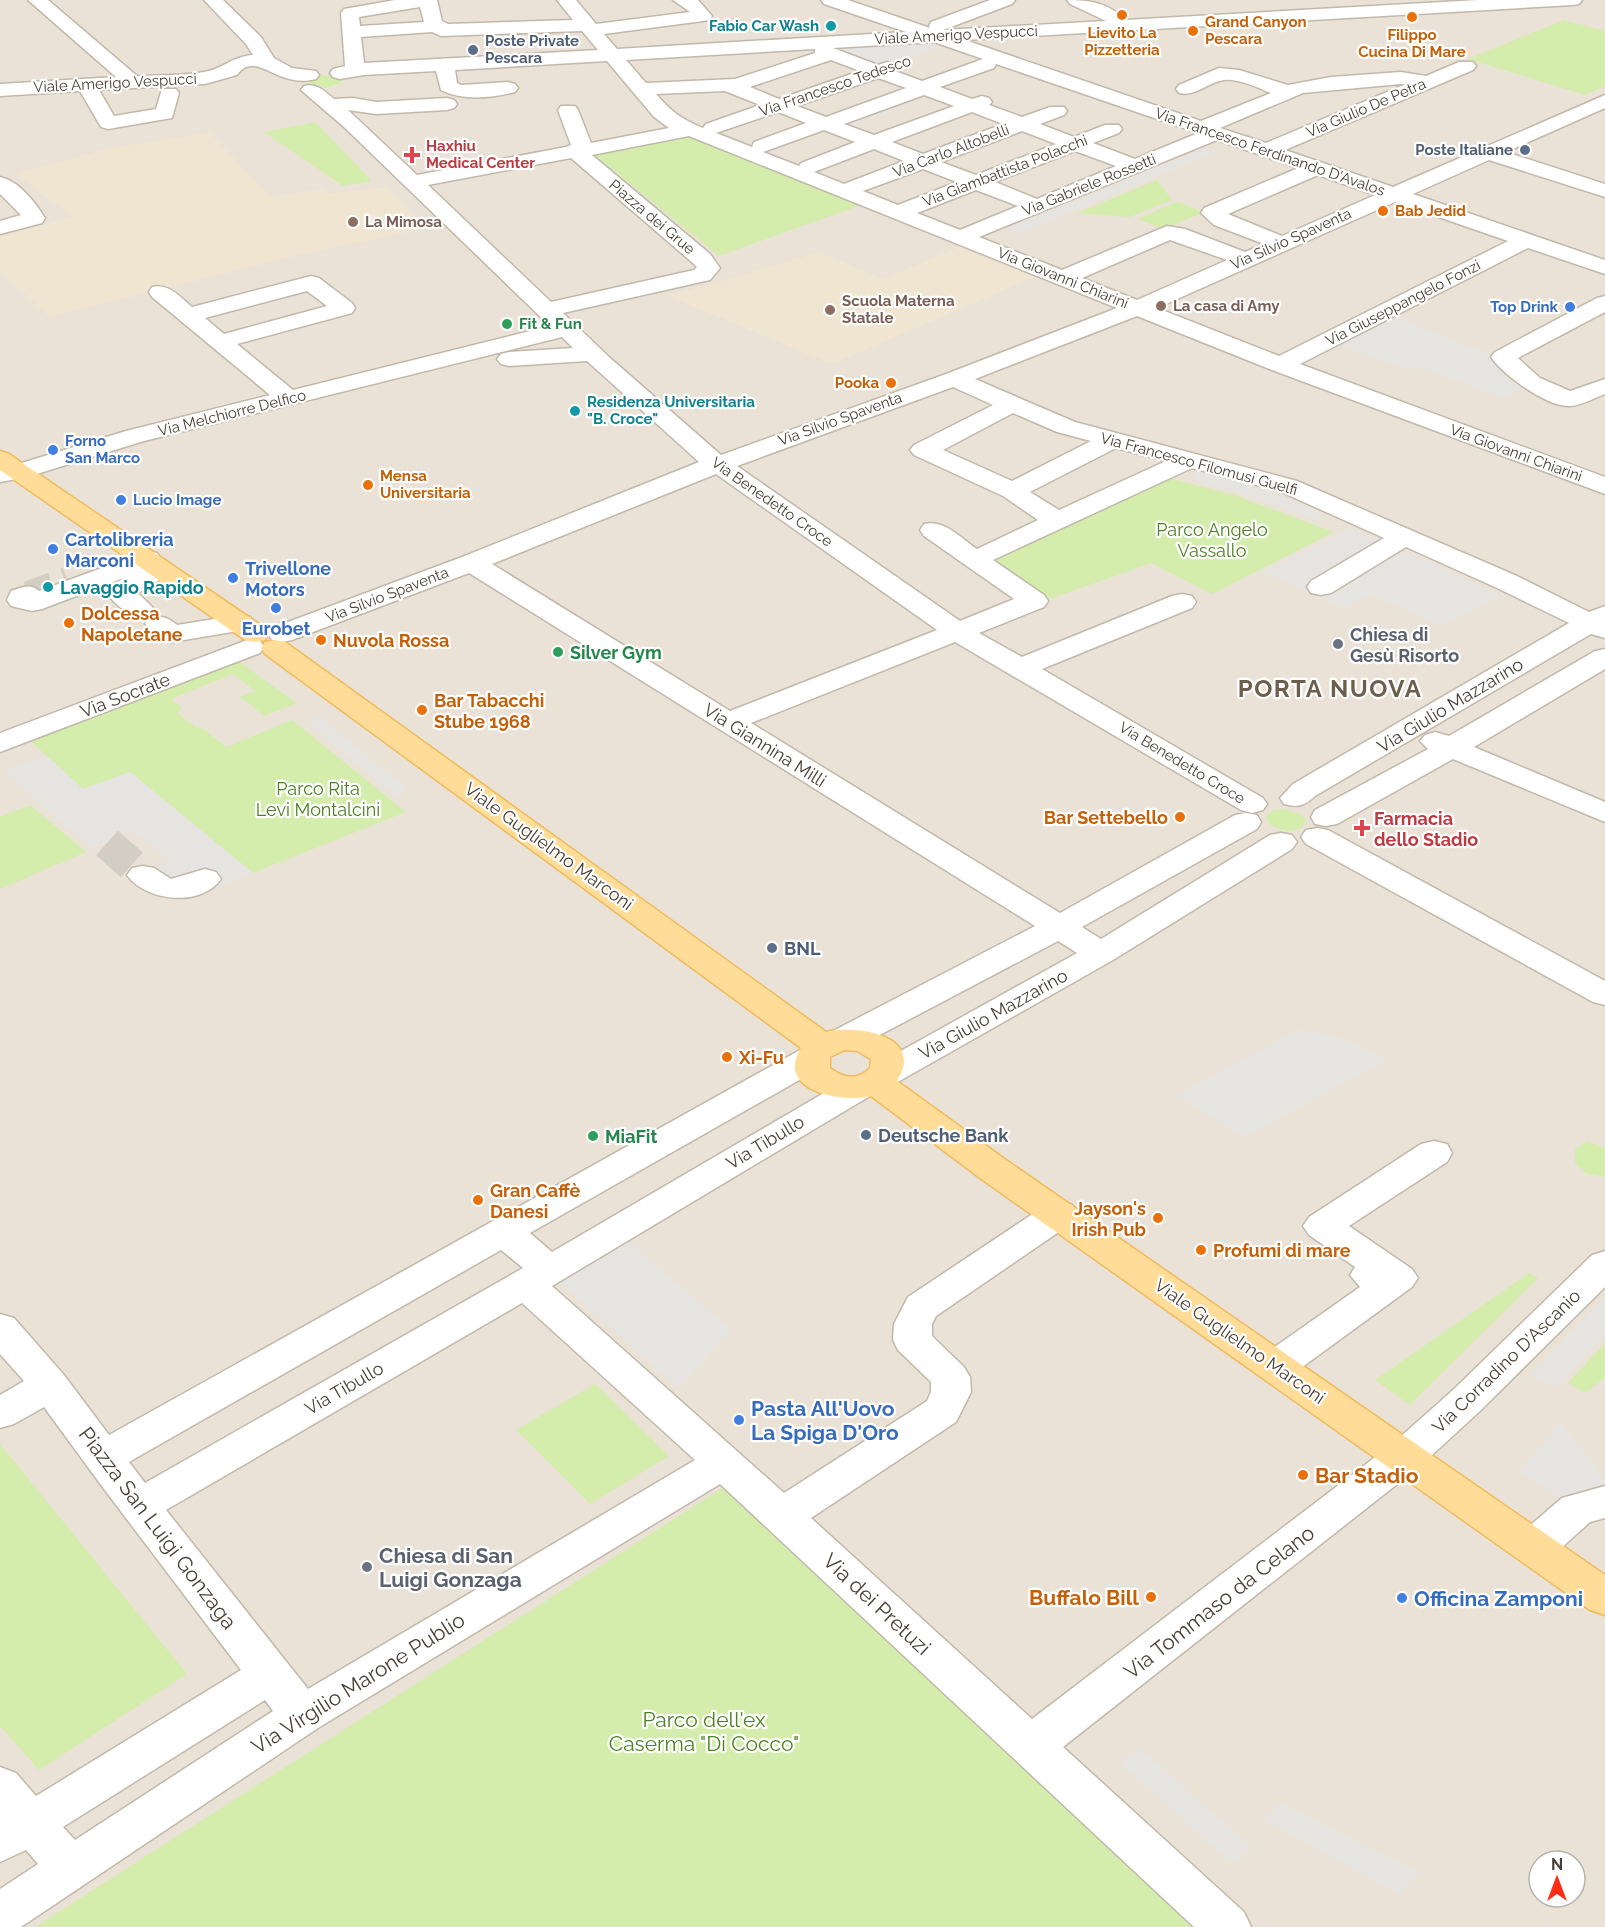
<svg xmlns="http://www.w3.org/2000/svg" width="1605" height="1927" viewBox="0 0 1605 1927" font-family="Raleway,sans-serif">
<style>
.residential{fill:#eae2d6;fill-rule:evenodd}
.education{fill:#f0e5d1}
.green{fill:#d4edad}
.parking{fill:#e6e4e0}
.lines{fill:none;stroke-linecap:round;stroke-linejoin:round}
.minor-tunnel-far1{stroke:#d3cec4;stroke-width:26;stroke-dasharray:26 13;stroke-linecap:butt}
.minor-tunnel{stroke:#d3cec4;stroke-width:33;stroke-dasharray:33 16;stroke-linecap:butt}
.minor-casing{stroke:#c2b8aa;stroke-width:3}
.major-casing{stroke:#efbb5d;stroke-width:3}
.minor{fill:#fff;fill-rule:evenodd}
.major{fill:#ffdc97;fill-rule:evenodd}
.food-dot{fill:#e8710a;stroke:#fff;stroke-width:2}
.culture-dot{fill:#0f9aa8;stroke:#fff;stroke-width:2}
.service-dot{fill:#5c6f8a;stroke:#fff;stroke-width:2}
.health-dot{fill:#e0444e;stroke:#fff;stroke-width:2}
.education-dot{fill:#8d6e63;stroke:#fff;stroke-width:2}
.shop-dot{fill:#3f7fe0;stroke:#fff;stroke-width:2}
.leisure-dot{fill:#2e9e5b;stroke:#fff;stroke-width:2}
.worship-dot{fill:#6b7280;stroke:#fff;stroke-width:2}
.labels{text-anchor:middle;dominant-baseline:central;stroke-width:4.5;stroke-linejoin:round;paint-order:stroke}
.far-food-label{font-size:15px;font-weight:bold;fill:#c56008;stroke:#fff;text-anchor:start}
.far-culture-label{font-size:15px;font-weight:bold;fill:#0d838f;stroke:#fff;text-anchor:end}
.far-street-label{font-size:15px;fill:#4a4136;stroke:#fff}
.far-service-label{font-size:15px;font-weight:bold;fill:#4e5e75;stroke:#fff;text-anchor:start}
.far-health-label{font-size:15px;font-weight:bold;fill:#be3a42;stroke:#fff;text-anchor:start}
.far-education-label{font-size:15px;font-weight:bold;fill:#785e54;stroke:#fff;text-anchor:start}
.far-shop-label{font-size:15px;font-weight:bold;fill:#366cbe;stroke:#fff;text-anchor:start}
.far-leisure-label{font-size:15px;font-weight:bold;fill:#27864d;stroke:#fff;text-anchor:start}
.park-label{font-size:18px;fill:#4c8223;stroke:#fff}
.shop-label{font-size:18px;font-weight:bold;fill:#366cbe;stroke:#fff;text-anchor:start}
.culture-label{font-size:18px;font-weight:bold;fill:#0d838f;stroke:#fff;text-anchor:start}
.food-label{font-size:18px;font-weight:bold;fill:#c56008;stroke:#fff;text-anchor:start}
.worship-label{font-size:18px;font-weight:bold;fill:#5b616d;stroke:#fff;text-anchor:start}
.leisure-label{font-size:18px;font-weight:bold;fill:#27864d;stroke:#fff;text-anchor:start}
.street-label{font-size:18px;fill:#4a4136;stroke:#fff}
.health-label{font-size:18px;font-weight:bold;fill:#be3a42;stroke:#fff;text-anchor:start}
.service-label{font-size:18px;font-weight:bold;fill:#4e5e75;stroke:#fff;text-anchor:start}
.near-shop-label{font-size:21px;font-weight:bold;fill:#366cbe;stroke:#fff;text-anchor:start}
.near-food-label{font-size:21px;font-weight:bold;fill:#c56008;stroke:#fff;text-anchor:start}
.near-street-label{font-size:21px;fill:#4a4136;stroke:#fff}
.near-worship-label{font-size:21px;font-weight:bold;fill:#5b616d;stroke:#fff;text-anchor:start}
.near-park-label{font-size:21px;fill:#4c8223;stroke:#fff}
.district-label{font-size:24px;font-weight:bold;letter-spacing:1.5px;fill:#6e5e4c;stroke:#fff}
</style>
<rect width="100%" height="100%" fill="#f5f1e8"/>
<!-- residential -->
<path class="residential" d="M0,0H1605V1927H0ZM1539,1861H1575V1897H1539Z"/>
<!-- education -->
<g class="education">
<polygon points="209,132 270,197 323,189 328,194 385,187 427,228 295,256 50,317 0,271 0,237 73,217 16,174 106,149"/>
<polygon points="959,247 1034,277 832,364 666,295 713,284 819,252 883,279"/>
</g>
<!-- green -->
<g class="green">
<polygon points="1564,20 1605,31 1605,86 1585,95 1468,59"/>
<polygon points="323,75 342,78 343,82 325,88 308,84 309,80"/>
<polygon points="315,122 372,181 343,186 264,132"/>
<polygon points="689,136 864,204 719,256 592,153"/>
<polygon points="1157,180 1172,200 1130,217 1077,213"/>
<polygon points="1177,202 1204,212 1164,229 1137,219"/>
<polygon points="1169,478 1234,495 1334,532 1212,594 1151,563 1050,599 991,561"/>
<polygon points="238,661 297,703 264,716 240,697 255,691 233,674 171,699 182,708 177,713 197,728 201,727 226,747 292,720 406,812 253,873 130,772 83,789 30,741"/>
<polygon points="30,805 86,852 0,889 0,817"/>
<path d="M1285,809L1302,815L1306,822C1298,835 1278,832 1268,823L1266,816L1273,810Z"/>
<polygon points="1587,1141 1605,1148 1605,1177 1587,1174 1575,1163 1575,1149"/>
<polygon points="1529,1273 1538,1278 1410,1405 1375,1380"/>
<polygon points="1605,1343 1605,1378 1585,1393 1568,1383"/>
<polygon points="595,1384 669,1456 590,1504 516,1430"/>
<polygon points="0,1444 187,1674 39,1770 0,1726"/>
<polygon points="727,1485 1200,1927 35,1927"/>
</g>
<!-- parking -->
<g class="parking">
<polygon points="929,44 939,47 881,68 839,54 837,49"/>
<polygon points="910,98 919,101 847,128 837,124"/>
<polygon points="1206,148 1218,151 1020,233 1009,228"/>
<polygon points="1394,317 1493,356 1524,384 1505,399 1424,368 1405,369 1340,344"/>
<polygon points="1194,472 1235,480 1320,510 1319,521 1242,494 1197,481"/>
<polygon points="1351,528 1430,562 1501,596 1441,626 1370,594 1344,608 1264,572"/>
<polygon points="318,715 407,788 398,798 309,725"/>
<polygon points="46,755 83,789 130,772 253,873 215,888 198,873 174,880 167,879 155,869 171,861 133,831 92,849 4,772"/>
<polygon points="1300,1029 1342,1038 1386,1060 1245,1137 1177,1095"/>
<polygon points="629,1242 732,1330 678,1388 560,1282"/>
<polygon points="1605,1297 1605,1334 1557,1387 1530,1376"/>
<polygon points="1561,1423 1605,1480 1605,1492 1567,1503 1519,1471"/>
<polygon points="1140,1748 1252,1848 1232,1864 1120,1762"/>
<polygon points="1280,1803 1419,1873 1400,1894 1263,1819"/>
</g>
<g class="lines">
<!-- minor-tunnel-far1 -->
<polyline class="minor-tunnel-far1" points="28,594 67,580"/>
<!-- minor-tunnel -->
<polyline class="minor-tunnel" points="107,843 143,875"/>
<!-- minor casing -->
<g class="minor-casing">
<g id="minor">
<path d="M28,0H48L137,76C159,75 183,76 204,72C223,69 233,56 253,55L246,44L204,0H223L261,37L274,58L292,68L316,71L319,75L316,79C306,82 292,81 283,77C267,72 250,56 237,75L205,84L99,90L114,116L156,109L162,89H176L179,93L172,118L108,129L101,127L80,91L0,96V84L116,77Z"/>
<path d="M395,0H437L442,21L448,24L573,20L557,0H576L596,24L690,12L673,0H698L712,16L709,20L703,21L604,34L617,49L906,32L824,4L821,0H848L930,28L929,26L931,22L990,0H1015L1012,4L943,30L1106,21L1070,4L1067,0C1090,0 1109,3 1125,20L1478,0H1582L1579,4L1573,5L965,40L1201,121L1271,93C1258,88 1238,78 1224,80C1208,82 1196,97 1179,93L1176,89L1179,85L1219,68L1239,70L1288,85L1331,77L1401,72L1426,76L1459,62H1473L1476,66L1473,70L1285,150L1393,187L1605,95V108L1506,152L1605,184V197L1489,160L1413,194L1605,260V274L1528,248L1300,364L1605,477V494L1272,370L1137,316L975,379L1075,422L1297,481L1517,576L1589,612L1605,606V638L1591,634L1315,796C1304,806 1298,808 1284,804L1280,798L1293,784L1569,623L1497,588L1406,547L1331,593L1321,595L1311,593L1307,587L1311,581L1384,538L1279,491L1192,468L993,560L1044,595L1048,601L1044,607L979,633L1022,657L1172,596L1182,594L1192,596L1196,602L1192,608L1042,669L1263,798L1267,804L1263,810L1252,813L1241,810L955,642L751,723L1060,913L1235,815L1246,813L1257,815L1261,822L1257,829L1082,927L1101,939L1270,835L1281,833L1292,835L1297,842L1292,849L1113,960L896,1083L884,1086L872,1083L875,1088L870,1096L552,1286L784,1493L927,1401L931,1392V1382L898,1350L893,1340L894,1324L908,1297L1046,1205L1059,1201L1072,1205L1077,1214L1072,1223L936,1316L932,1324V1336L964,1367L970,1377L971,1392L956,1422L811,1518L1032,1719L1391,1445L1452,1391L1592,1255L1605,1251V1287L1480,1411L1419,1467L1063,1747L1244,1912L1251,1927H1194L720,1484L318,1728L21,1927H0V1889L38,1864L26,1850L0,1862V1767L16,1773L36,1796L241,1670L104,1489L44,1407L14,1424L0,1428V1395L24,1381L0,1354V1314L14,1318L64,1375L109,1435L800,1050L812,1047L824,1050L829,1058L824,1066L530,1233L552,1252L846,1080L858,1077L870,1080L867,1075L872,1067L1077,953L1058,941L857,1047L845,1050L833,1047L828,1039L833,1031L1035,926L469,573L292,640L282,642L272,640L268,634L272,628L462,557L699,462L587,361L509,366L501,364L497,359L501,354L509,352L573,348L562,337L144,441L27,477L0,482V466L15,465L126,431L270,395L152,297L149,292L152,287C169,283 180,297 192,307L311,276L319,278L352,303L355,308L352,313L237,344L293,390L550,326L344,127L301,90L304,86C317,83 324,91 334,99L353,98L376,102L447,98L454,100L457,104L454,108L447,110L376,114L348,110L417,175L566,147L571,145L558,110L561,106H575L578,110L591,143L669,128L654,117L607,61L455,70L457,83L461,85L508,82L515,84L518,88L515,92C492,98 463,101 441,90L436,71L364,75L340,79L333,77L330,73L333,69L345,66L341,13L344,9ZM420,7L424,22L360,26L359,17ZM582,31L598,50L364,63L361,37L432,32L441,36ZM934,42L983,59L922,81L895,71L897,68L894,64L887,62L878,65L833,48ZM815,49V53L735,79L646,83L626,60ZM831,60L860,71L779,99L750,87ZM996,64L1198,133L1135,159L1093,143L1119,133L1122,129L1119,125H1105L1074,137L1040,124L1064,115L1067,111L1064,107H1050L1022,117L989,105L992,102L989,98L982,96L972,99L940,87L994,68ZM878,78L906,88L826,117L797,106ZM1401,84H1406L1266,143L1220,128L1303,93ZM725,91L760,105L706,124L703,128C683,120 670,111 656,94ZM924,95L954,106L874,135L844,124ZM778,112L806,123L754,142L752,147L716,133ZM972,112L1003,124L923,154L892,142ZM824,130L855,142L801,163L799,166L763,152ZM1022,131L1056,144L976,175L941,162ZM689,136L1117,308L946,374L721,455L609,357L563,313L710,280L720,268L710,254L592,155ZM1217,140L1298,168L1204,208L1201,213L1214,225L1264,244L1245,252L1185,229L1167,226L1062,270L979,237ZM874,149L904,161L844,184L814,172ZM1075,151L1116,166L1037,199L995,182ZM571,158L694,264L697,267L694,270L551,302L428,185ZM923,169L957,182L898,205L863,191ZM1318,175L1375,195L1282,236L1228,214ZM976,190L1018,206L960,230L917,213ZM1395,202L1508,241L1279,356L1157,308ZM1170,240L1227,260L1137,300L1082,278ZM307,291L327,306L224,334L205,318ZM953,387L993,405L914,445L910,450L914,455L1003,496L1038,520L977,549C961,538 944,519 924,524L920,530L924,536L1014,599L960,621L737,466ZM1013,413L1057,432L1091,441L1012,481L943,450ZM1116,448L1166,461L1059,510L1030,492ZM716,474L937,630L730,711L492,564ZM501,1250L523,1268L145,1483L129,1462ZM522,1303L695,1460L308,1689L166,1510ZM265,1700L273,1711L75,1840L63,1827Z"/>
<path d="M0,177C19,181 35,202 45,218L42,223L0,234V221L21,215L0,194Z"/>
<path d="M1605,296V312L1518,358L1540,378L1570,391L1605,379V394C1594,398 1581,406 1569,406C1547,407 1503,375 1491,357L1495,352L1597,298Z"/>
<path d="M148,551L157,553L161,559L159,563L166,564L169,570L166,576L138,593L154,609L150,615C131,619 117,607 106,592L110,586L126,577L42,609L32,611L11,606L7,600L11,591C21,587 31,583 39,591Z"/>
<path d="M240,615L250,617L254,623L250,629L172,642L162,640L145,624L149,618C161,615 168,617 177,625Z"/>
<polygon points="250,639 260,641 264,647 260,653 0,752 0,733"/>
<polygon points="1605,649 1605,669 1474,747 1605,802 1605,822 1453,759 1337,824 1326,826 1315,824 1311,817 1315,810 1428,749 1420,741 1425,735 1435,732 1449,736 1595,651"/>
<polygon points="1317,828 1328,830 1605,981 1605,1005 1593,1002 1306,844 1301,837 1306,830"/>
<path d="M143,866L154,868L171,879L205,869L216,872L221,879C202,907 146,902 127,875L132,868Z"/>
<polygon points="1434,1141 1447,1144 1452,1153 1447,1162 1349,1226 1412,1269 1418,1278 1412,1287 1290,1376 1276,1380 1262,1376 1256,1366 1262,1356 1360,1287 1350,1275 1355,1267 1309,1235 1303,1226 1309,1217 1421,1144"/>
<polygon points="1605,1486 1605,1518 1590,1522 1549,1559 1534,1563 1519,1559 1513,1547 1519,1535 1562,1498"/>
</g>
</g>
<!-- major casing -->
<g class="major-casing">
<g id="major">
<polygon points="0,451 9,454 265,628 269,634 265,640 255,642 245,640 0,470"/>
<path d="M275,640L285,642L826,1032C857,1024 926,1036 897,1081L1006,1160L1605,1575V1615L1590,1610L980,1178L871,1096C842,1104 774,1090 801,1048L265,654L261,648L265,642ZM845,1050L857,1051L871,1059L870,1068C857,1081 843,1078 830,1068V1057Z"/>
</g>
</g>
<!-- minor -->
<use href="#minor" class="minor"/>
<!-- major -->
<use href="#major" class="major"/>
</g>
<!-- markers -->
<g class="food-dot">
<circle cx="1122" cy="15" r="6"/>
<circle cx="1412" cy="17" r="6"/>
<circle cx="1193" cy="31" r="6"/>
<circle cx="1383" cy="211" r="6"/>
<circle cx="891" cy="383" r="6"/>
<circle cx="368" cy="485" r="6"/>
<circle cx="69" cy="623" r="6"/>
<circle cx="321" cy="640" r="6"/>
<circle cx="422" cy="710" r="6"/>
<circle cx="1180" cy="817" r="6"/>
<circle cx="727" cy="1057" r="6"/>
<circle cx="478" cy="1200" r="6"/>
<circle cx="1158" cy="1218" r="6"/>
<circle cx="1201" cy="1250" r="6"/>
<circle cx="1303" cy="1475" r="6"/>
<circle cx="1151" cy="1597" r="6"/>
</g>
<g class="culture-dot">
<circle cx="831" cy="26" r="6"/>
<circle cx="575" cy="411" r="6"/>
<circle cx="48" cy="587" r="6"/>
</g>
<g class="service-dot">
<circle cx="473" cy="50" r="6"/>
<circle cx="1525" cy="150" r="6"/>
<circle cx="772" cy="948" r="6"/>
<circle cx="866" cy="1135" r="6"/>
</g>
<g class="health-dot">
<path d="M409 146h6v6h6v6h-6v6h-6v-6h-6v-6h6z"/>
<path d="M1359 819h6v6h6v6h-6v6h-6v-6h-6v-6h6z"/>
</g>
<g class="education-dot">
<circle cx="353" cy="222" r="6"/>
<circle cx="1161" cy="306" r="6"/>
<circle cx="830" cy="310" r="6"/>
</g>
<g class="shop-dot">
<circle cx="1570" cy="307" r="6"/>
<circle cx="53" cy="450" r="6"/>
<circle cx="121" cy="500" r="6"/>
<circle cx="53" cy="549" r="6"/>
<circle cx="233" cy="578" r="6"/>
<circle cx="276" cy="608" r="6"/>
<circle cx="739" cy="1420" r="6"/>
<circle cx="1402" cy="1598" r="6"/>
</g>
<g class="leisure-dot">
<circle cx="507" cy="324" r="6"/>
<circle cx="558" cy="652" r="6"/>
<circle cx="593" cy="1136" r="6"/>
</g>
<g class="worship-dot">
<circle cx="1338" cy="644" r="6"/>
<circle cx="367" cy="1567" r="6"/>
</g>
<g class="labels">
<!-- far-food labels -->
<g class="far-food-label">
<text x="1205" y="22">Grand Canyon<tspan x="1205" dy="17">Pescara</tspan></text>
<text x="1122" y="33" text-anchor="middle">Lievito La<tspan x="1122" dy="17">Pizzetteria</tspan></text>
<text x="1412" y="35" text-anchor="middle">Filippo<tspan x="1412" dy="17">Cucina Di Mare</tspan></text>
<text x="1395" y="211">Bab Jedid</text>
<text x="879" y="383" text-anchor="end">Pooka</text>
<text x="380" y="476">Mensa<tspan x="380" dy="17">Universitaria</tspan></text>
</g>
<!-- far-culture labels -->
<g class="far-culture-label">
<text x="819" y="26">Fabio Car Wash</text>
<text x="587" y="402" text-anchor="start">Residenza Universitaria<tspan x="587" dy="17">"B. Croce"</tspan></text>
</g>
<!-- far-street labels -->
<g class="far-street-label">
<text transform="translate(956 35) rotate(-3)">Viale Amerigo Vespucci</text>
<text transform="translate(115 83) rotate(-3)">Viale Amerigo Vespucci</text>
<text transform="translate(835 86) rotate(-19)">Via Francesco Tedesco</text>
<text transform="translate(1366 108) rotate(-23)">Via Giulio De Petra</text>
<text transform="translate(951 151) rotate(-21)">Via Carlo Altobelli</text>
<text transform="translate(1270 152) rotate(19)">Via Francesco Ferdinando D'Avalos</text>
<text transform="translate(1005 171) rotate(-21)">Via Giambattista Polacchi</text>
<text transform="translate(1089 185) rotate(-22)">Via Gabriele Rossetti</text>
<text transform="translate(652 217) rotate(40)">Piazza dei Grue</text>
<text transform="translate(1291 239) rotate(-24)">Via Silvio Spaventa</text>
<text transform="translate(1063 278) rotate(22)">Via Giovanni Chiarini</text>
<text transform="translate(1403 303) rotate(-27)">Via Giuseppangelo Fonzi</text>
<text transform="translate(232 413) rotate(-14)">Via Melchiorre Delfico</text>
<text transform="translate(840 419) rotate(-20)">Via Silvio Spaventa</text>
<text transform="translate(1516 453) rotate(20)">Via Giovanni Chiarini</text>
<text transform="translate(1199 464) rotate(15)">Via Francesco Filomusi Guelfi</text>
<text transform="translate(772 502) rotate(35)">Via Benedetto Croce</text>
<text transform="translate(387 595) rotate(-21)">Via Silvio Spaventa</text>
<text transform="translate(1182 763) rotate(31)">Via Benedetto Croce</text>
</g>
<!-- far-service labels -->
<g class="far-service-label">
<text x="485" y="41">Poste Private<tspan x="485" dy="17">Pescara</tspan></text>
<text x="1513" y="150" text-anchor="end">Poste Italiane</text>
</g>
<!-- far-health labels -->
<g class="far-health-label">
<text x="426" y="146">Haxhiu<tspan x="426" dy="17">Medical Center</tspan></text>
</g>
<!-- far-education labels -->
<g class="far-education-label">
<text x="365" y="222">La Mimosa</text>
<text x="842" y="301">Scuola Materna<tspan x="842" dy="17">Statale</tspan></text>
<text x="1173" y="306">La casa di Amy</text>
</g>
<!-- far-shop labels -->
<g class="far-shop-label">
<text x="1558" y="307" text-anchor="end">Top Drink</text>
<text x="65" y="441">Forno<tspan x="65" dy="17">San Marco</tspan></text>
<text x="133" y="500">Lucio Image</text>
</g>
<!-- far-leisure labels -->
<g class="far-leisure-label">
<text x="519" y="324">Fit &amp; Fun</text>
</g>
<!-- park labels -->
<g class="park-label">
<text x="1212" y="529">Parco Angelo<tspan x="1212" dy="21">Vassallo</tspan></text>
<text x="318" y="788">Parco Rita<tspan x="318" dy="21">Levi Montalcini</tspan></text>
</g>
<!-- shop labels -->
<g class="shop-label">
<text x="65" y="539">Cartolibreria<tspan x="65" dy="21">Marconi</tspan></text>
<text x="245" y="568">Trivellone<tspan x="245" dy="21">Motors</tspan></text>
<text x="276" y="628" text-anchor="middle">Eurobet</text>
</g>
<!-- culture labels -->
<g class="culture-label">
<text x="60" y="587">Lavaggio Rapido</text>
</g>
<!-- food labels -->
<g class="food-label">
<text x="81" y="613">Dolcessa<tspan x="81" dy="21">Napoletane</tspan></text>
<text x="333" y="640">Nuvola Rossa</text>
<text x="434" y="700">Bar Tabacchi<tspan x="434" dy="21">Stube 1968</tspan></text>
<text x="1168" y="817" text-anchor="end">Bar Settebello</text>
<text x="739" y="1057">Xi-Fu</text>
<text x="490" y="1190">Gran Caffè<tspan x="490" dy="21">Danesi</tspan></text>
<text x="1146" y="1208" text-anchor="end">Jayson's<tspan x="1146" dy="21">Irish Pub</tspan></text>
<text x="1213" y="1250">Profumi di mare</text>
</g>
<!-- worship labels -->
<g class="worship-label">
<text x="1350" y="634">Chiesa di<tspan x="1350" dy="21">Gesù Risorto</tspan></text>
</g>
<!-- leisure labels -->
<g class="leisure-label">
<text x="570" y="652">Silver Gym</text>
<text x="605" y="1136">MiaFit</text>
</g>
<!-- street labels -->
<g class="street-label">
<text transform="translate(125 695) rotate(-21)">Via Socrate</text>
<text transform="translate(1450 705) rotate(-31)">Via Giulio Mazzarino</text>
<text transform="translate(765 745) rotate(32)">Via Giannina Milli</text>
<text transform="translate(549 846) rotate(36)">Viale Guglielmo Marconi</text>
<text transform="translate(993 1014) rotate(-29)">Via Giulio Mazzarino</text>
<text transform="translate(765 1142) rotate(-31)">Via Tibullo</text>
<text transform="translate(1240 1341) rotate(35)">Viale Guglielmo Marconi</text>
<text transform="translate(1506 1361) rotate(-44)">Via Corradino D'Ascanio</text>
<text transform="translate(344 1388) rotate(-30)">Via Tibullo</text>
</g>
<!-- health labels -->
<g class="health-label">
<text x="1374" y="818">Farmacia<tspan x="1374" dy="21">dello Stadio</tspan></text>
</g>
<!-- service labels -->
<g class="service-label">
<text x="784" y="948">BNL</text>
<text x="878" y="1135">Deutsche Bank</text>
</g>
<!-- near-shop labels -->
<g class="near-shop-label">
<text x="751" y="1408">Pasta All'Uovo<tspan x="751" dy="24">La Spiga D'Oro</tspan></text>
<text x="1414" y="1598">Officina Zamponi</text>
</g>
<!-- near-food labels -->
<g class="near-food-label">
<text x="1315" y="1475">Bar Stadio</text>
<text x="1139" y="1597" text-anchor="end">Buffalo Bill</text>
</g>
<!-- near-street labels -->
<g class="near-street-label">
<text transform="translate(158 1528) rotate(53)">Piazza San Luigi Gonzaga</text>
<text transform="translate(1219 1602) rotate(-38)">Via Tommaso da Celano</text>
<text transform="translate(877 1604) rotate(43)">Via dei Pretuzi</text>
<text transform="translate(358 1683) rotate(-32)">Via Virgilio Marone Publio</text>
</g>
<!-- near-worship labels -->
<g class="near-worship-label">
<text x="379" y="1555">Chiesa di San<tspan x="379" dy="24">Luigi Gonzaga</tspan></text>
</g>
<!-- near-park labels -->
<g class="near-park-label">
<text x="704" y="1719">Parco dell'ex<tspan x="704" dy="24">Caserma "Di Cocco"</tspan></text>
</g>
<!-- district labels -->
<g class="district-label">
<text x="1330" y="688">PORTA NUOVA</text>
</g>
</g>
<!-- north arrow -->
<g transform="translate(1557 1879)"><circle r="28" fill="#ffffff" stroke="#b7b3af" stroke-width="1.5"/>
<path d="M0-4.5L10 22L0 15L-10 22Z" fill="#ff2c15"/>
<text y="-9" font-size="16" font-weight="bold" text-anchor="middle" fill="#4a4136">N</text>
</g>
</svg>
